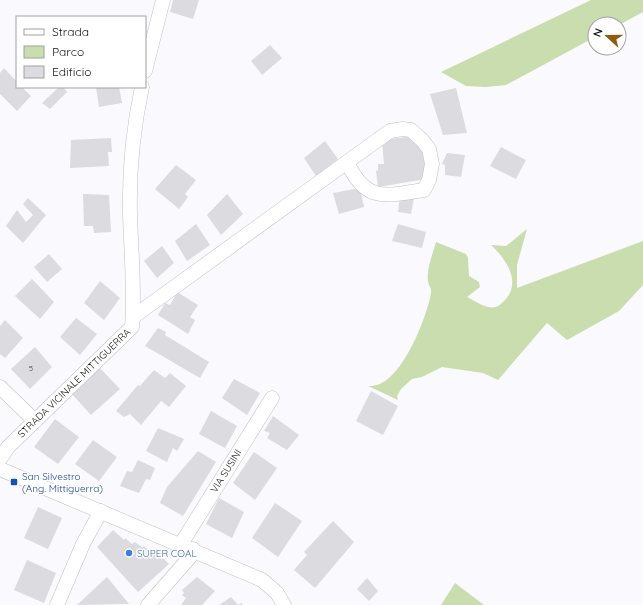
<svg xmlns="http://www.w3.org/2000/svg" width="643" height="605" viewBox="0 0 643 605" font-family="Quicksand,sans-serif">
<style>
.green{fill:#c9ddaf}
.building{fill:#dcdbdf}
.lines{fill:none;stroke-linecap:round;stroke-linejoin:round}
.minor-casing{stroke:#c0c0c3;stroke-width:15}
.minor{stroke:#fff;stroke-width:14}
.transit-dot{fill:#1a4fb4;stroke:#fff;stroke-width:1.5}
.shop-dot{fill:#3f7fe0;stroke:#fff;stroke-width:1.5}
.labels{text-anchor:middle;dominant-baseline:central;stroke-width:3;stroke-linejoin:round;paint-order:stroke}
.number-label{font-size:8px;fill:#474649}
.street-label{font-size:10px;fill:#151517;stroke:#fff}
.transit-label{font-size:10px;fill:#164399;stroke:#fff;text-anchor:start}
.shop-label{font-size:10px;fill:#366cbe;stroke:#fff;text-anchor:start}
</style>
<rect width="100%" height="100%" fill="#faf9fd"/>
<!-- green -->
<g class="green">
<polygon points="591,0 643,0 643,12 619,25 595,24 595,37 506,85 486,87 466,86 441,72"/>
<path d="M527,229L517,265V288L643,241V285L619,311L567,340L547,323L498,380L483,373L442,367L422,377L412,379L401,389L397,396L398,400L368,386C370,386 374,386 377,385C403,378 427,317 431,293C432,288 428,285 428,281C426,269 433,254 436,242L466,254L468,258L469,276L479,282L480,287L467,297C473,300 482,306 489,307C496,309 500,305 505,300C522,282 506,259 491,245L506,246Z"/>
<polygon points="455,583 484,605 441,605"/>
</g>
<!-- building -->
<g class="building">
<polygon points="173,0 199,0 193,19 170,12"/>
<polygon points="270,45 282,58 262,75 251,61"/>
<polygon points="4,68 17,82 17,87 22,87 31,96 17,111 0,94 0,73"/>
<polygon points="59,87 66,87 64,88 67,92 50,109 42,103"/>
<polygon points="96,87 119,87 122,103 99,107"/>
<polygon points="456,88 467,133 443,135 430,94"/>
<polygon points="421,135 426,179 378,187 376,171 378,170 378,164 384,164 382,140"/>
<polygon points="111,138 112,152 108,152 109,166 70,168 71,140"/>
<polygon points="325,141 338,159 316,176 304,158"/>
<polygon points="501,147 526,160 516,179 490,166"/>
<polygon points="447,153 465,155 461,177 445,175 445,165 442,164"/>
<polygon points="176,165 196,180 185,194 188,197 179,209 155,189"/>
<polygon points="360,188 364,207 339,214 333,193"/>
<polygon points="415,193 411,214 398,212 400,196"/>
<polygon points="83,194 109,195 111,232 94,233 93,226 84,226"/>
<polygon points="227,194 243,214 221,235 207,215"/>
<polygon points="28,198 46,215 23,243 6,226 17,210 26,222 33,215 23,204"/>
<polygon points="196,224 210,245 187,261 175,241"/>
<polygon points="398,224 426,232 422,248 392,241"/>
<polygon points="162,246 174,263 157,278 144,261"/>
<polygon points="49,254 62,269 47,282 34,267"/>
<polygon points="32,279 54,302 40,319 15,296"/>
<polygon points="100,281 120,298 104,320 84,303"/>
<polygon points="177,292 198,305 190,317 195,320 188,334 158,315 165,303 170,305"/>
<polygon points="76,318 97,334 80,355 60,337"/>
<polygon points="5,320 23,338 5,358 0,354 0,326"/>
<polygon points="158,328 166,332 165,335 209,362 200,378 145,346"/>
<polygon points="35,347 52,367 30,389 11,369"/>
<polygon points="98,366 120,389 91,415 71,393"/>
<polygon points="154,370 165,378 170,373 186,386 169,407 161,401 141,425 130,414 124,417 116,411 138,385 140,386"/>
<polygon points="234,379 260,393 247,415 222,398"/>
<polygon points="371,391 398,406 383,435 356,421"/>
<polygon points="211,411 237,426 225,448 199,434"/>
<polygon points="273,416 299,435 287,450 267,438 270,433 264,431"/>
<polygon points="55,419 79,437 58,464 34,447"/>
<polygon points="158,428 184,439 177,451 173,448 167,462 146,451"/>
<polygon points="93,440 117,457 99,481 75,464"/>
<polygon points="198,451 216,462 183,516 160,503 167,487"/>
<polygon points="254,452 277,468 255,500 233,483"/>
<polygon points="138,460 155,468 150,480 146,479 139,493 120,486 127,471 132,472"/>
<polygon points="219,498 244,512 232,538 206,524"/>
<polygon points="275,503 302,521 278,557 252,538"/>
<polygon points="38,507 62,518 48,549 24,538"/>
<polygon points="333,521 354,542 315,588 294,570 307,555 304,552"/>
<polygon points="113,530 124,540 125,538 132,544 135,542 142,547 144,546 155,555 158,553 169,564 138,592 97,547"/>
<polygon points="27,560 56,573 44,603 14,590"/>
<polygon points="107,577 129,604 77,605"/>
<polygon points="197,577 215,591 202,605 181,605 186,598 182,595 184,593 182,590"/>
<polygon points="367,578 378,591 369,601 357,589"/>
<polygon points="231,597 238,605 241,603 243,605 219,605"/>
</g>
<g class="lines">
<!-- minor casing -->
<g class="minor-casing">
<g id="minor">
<polyline points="145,71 163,0"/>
<path d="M133,317L390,131L403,129L411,130L422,140L429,149L432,164L429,180L424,190C385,196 366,203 347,162"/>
<polyline points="0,387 35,421"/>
<path d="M0,459L8,447L132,327C135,289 131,252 130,214C129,172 133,129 142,87"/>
<polyline points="0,469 262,580 277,593 284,605"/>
<polyline points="181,544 272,398"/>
<polyline points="57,605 83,544 101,511"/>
<polyline points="148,605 190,557 193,549"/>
</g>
</g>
<!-- minor -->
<use href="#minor" class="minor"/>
</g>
<!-- markers -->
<rect class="transit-dot" x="10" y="478" width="8" height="8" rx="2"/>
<circle class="shop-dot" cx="129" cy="553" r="4"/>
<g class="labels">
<!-- number labels -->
<g class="number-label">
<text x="31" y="368">5</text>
</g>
<!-- street labels -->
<g class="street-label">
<text transform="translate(74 383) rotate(-44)">STRADA VICINALE MITTIGUERRA</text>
<text transform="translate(226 471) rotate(-58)">VIA SUSINI</text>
</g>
<!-- transit labels -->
<g class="transit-label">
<text x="22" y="476">San Silvestro<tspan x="22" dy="12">(Ang. Mittiguerra)</tspan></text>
</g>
<!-- shop labels -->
<g class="shop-label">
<text x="137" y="553">SUPER COAL</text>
</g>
</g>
<!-- legend -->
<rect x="16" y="16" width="130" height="72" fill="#ffffff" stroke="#a1a1a2"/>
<rect x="24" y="29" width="20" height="6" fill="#ffffff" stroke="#a1a1a2"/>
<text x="52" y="36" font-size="12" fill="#151517">Strada</text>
<rect x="24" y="46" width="20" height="12" fill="#c9ddaf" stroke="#a1a1a2"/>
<text x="52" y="56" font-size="12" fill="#151517">Parco</text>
<rect x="24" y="66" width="20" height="12" fill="#dcdbdf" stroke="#a1a1a2"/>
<text x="52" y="76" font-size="12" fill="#151517">Edificio</text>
<!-- north arrow -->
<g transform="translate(607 36) rotate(291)"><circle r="19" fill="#ffffff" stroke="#a1a1a2"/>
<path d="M0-3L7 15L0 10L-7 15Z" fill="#905b0f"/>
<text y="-6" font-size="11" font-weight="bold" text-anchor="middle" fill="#151517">N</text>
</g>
</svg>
